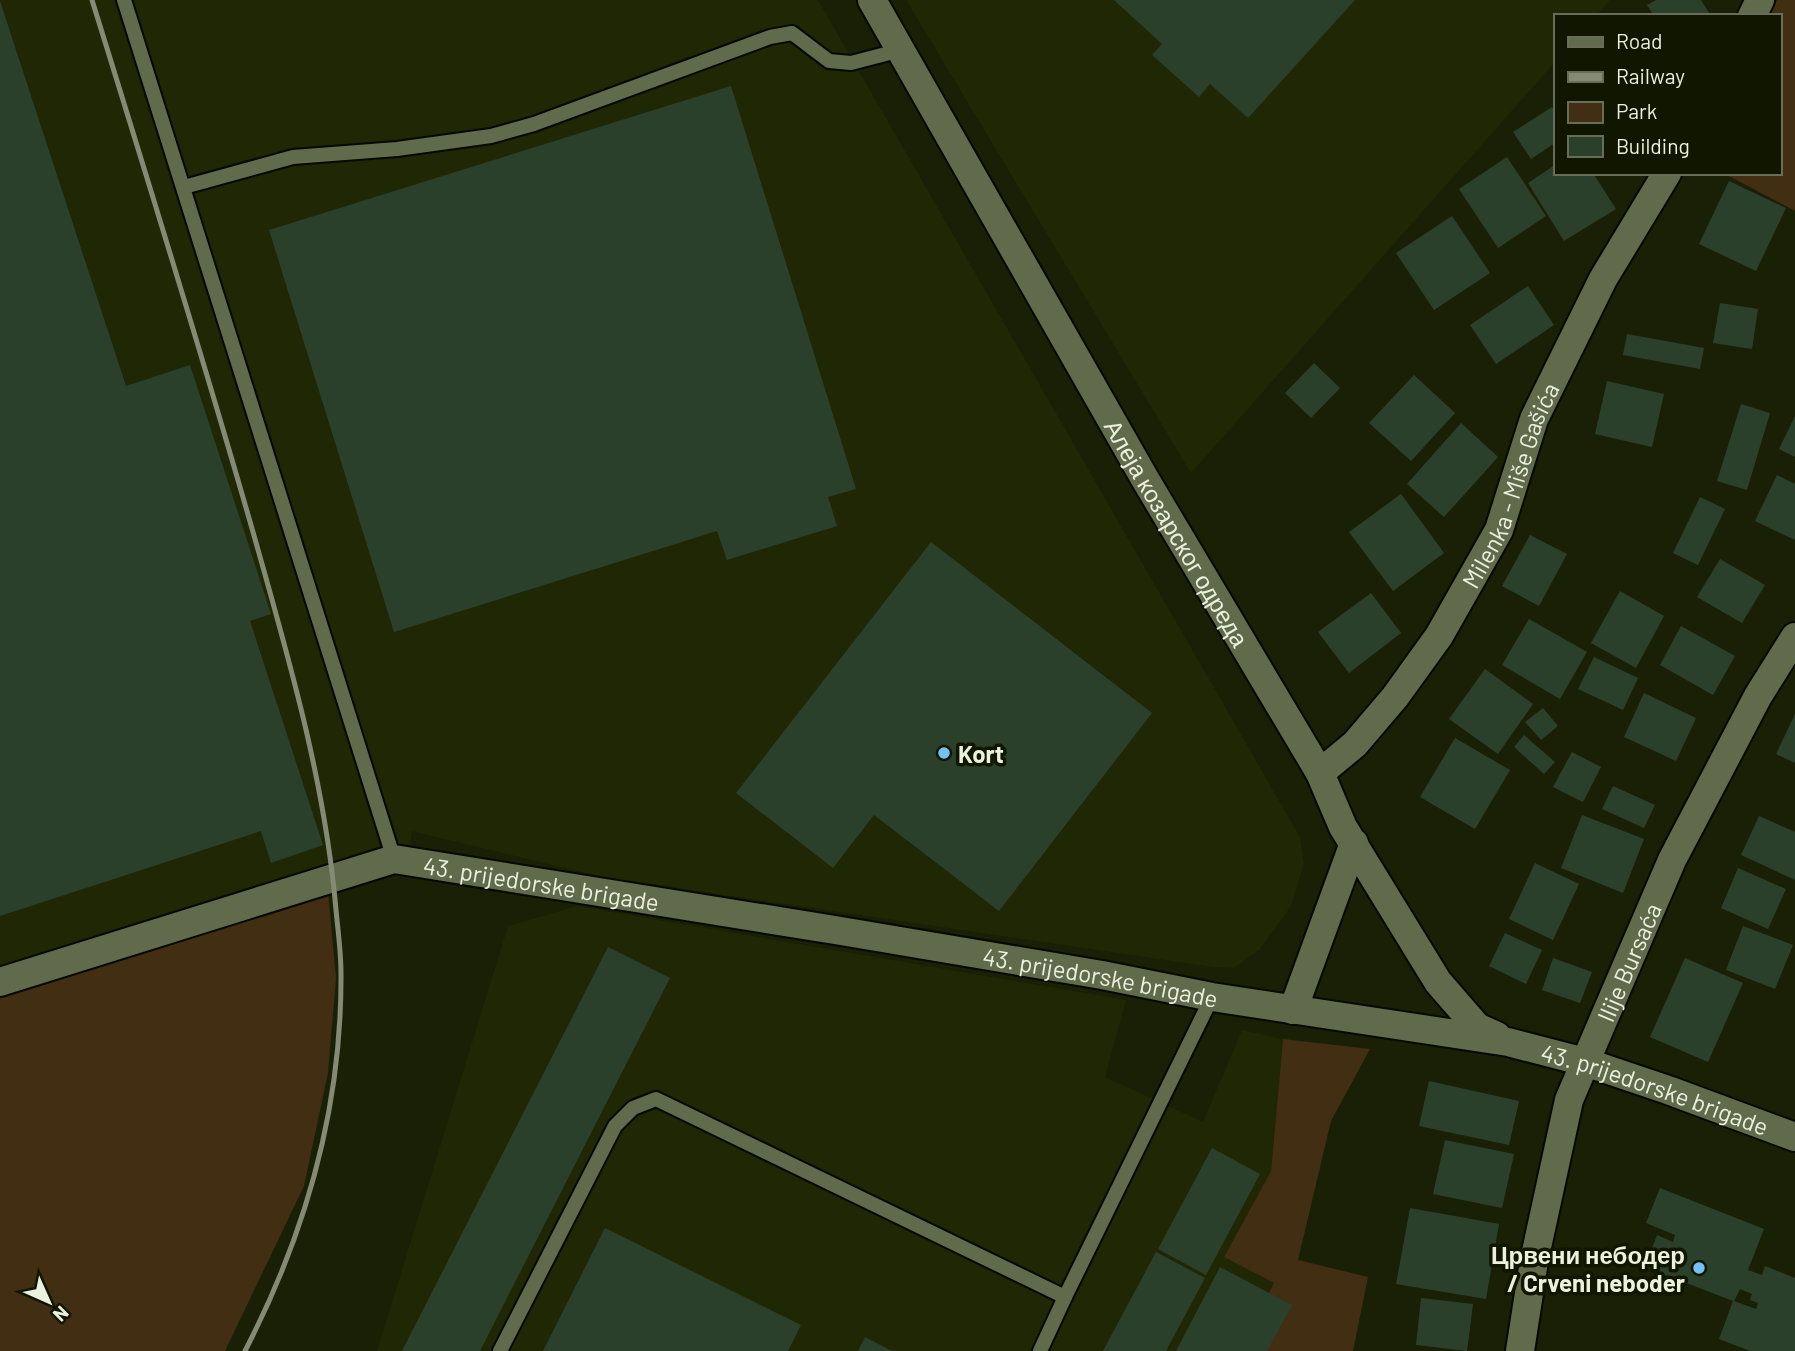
<svg xmlns="http://www.w3.org/2000/svg" width="1795" height="1351" viewBox="0 0 1795 1351" font-family="Barlow,sans-serif">
<style>
.built{fill:#202704}
.green{fill:#422e12}
.building{fill:#2b402b;fill-rule:evenodd}
.lines{fill:none;stroke-linecap:round;stroke-linejoin:round}
.lane-casing{stroke:#050900;stroke-width:18}
.street-casing{stroke:#050900;stroke-width:32}
.lane{stroke:#626a4c;stroke-width:14}
.street{stroke:#626a4c;stroke-width:28}
.rail{stroke:#858a75;stroke-width:5}
.poi-dot{fill:#73c1f6;stroke:#111600;stroke-width:2.5}
.labels{text-anchor:middle;dominant-baseline:central;stroke-width:7;stroke-linejoin:round;paint-order:stroke}
.street-label{font-size:24px;fill:#ebf0df;stroke:#111600}
.poi-label{font-size:24px;font-weight:bold;fill:#ebf0df;stroke:#111600;text-anchor:start}
</style>
<rect width="100%" height="100%" fill="#1a2005"/>
<!-- built -->
<g class="built">
<polygon points="0,0 818,0 1300,837 1304,863 1291,906 1260,949 1234,968 1213,967 597,876 412,831 406,875 380,870 0,985"/>
<polygon points="906,0 1610,0 1596,16 1555,16 1555,62 1191,473"/>
<polygon points="577,906 1126,1000 1105,1077 1203,1122 1242,1030 1283,1039 1271,1171 1224,1257 1274,1283 1238,1351 377,1351 508,926"/>
</g>
<!-- green -->
<g class="green">
<polygon points="1777,0 1795,0 1795,211 1723,173 1779,173 1779,16 1768,16"/>
<polygon points="327,880 336,979 328,1073 304,1186 225,1351 0,1351 0,985"/>
<polygon points="1283,1039 1370,1049 1331,1121 1298,1260 1368,1277 1353,1351 1238,1351 1274,1283 1224,1257 1271,1171"/>
</g>
<!-- building -->
<g class="building">
<polygon points="1114,0 1355,0 1248,118 1210,84 1199,97 1152,55 1162,44"/>
<polygon points="1656,0 1701,0 1711,16 1654,16 1647,5"/>
<polygon points="0,1 126,386 190,365 271,614 250,621 323,845 271,863 261,831 0,916"/>
<polygon points="731,86 856,489 828,497 837,526 727,560 717,531 394,632 269,230"/>
<polygon points="1552,107 1555,112 1555,143 1531,159 1513,132"/>
<polygon points="1507,157 1546,216 1498,248 1459,189"/>
<polygon points="1555,165 1555,173 1593,173 1616,209 1564,241 1528,183"/>
<polygon points="1729,181 1786,208 1756,271 1699,244"/>
<polygon points="1452,216 1490,273 1434,310 1396,253"/>
<polygon points="1528,286 1554,325 1496,364 1470,325"/>
<polygon points="1720,303 1758,309 1752,349 1713,343"/>
<polygon points="1627,334 1704,348 1700,369 1623,355"/>
<polygon points="1314,363 1340,388 1311,418 1285,393"/>
<polygon points="1414,375 1455,413 1411,461 1369,423"/>
<polygon points="1607,381 1664,394 1652,447 1595,434"/>
<polygon points="1741,404 1770,413 1747,490 1717,481"/>
<polygon points="1795,416 1795,457 1779,449"/>
<polygon points="1461,423 1498,457 1444,517 1407,484"/>
<polygon points="1777,475 1795,484 1795,540 1755,521"/>
<polygon points="1401,494 1444,553 1393,591 1349,532"/>
<polygon points="1700,497 1725,509 1698,565 1673,553"/>
<polygon points="1530,535 1567,554 1539,606 1502,586"/>
<polygon points="931,542 1152,713 999,911 874,815 833,868 736,793"/>
<polygon points="1720,559 1765,585 1742,623 1697,597"/>
<polygon points="1620,591 1664,616 1636,668 1591,643"/>
<polygon points="1371,593 1401,633 1349,673 1318,632"/>
<polygon points="1529,619 1587,652 1560,699 1502,665"/>
<polygon points="1681,626 1735,656 1713,695 1660,665"/>
<polygon points="1594,657 1638,678 1623,710 1578,689"/>
<polygon points="1485,669 1533,704 1498,754 1449,719"/>
<polygon points="1644,693 1696,718 1676,761 1624,737"/>
<polygon points="1543,708 1558,726 1541,740 1525,722"/>
<polygon points="1795,714 1795,763 1776,754"/>
<polygon points="1524,735 1555,762 1544,774 1514,747"/>
<polygon points="1455,738 1510,770 1475,829 1420,797"/>
<polygon points="1572,752 1601,767 1583,802 1553,787"/>
<polygon points="1613,786 1655,805 1644,828 1602,809"/>
<polygon points="1582,815 1644,839 1623,893 1561,868"/>
<polygon points="1759,816 1795,832 1795,880 1741,855"/>
<polygon points="1535,863 1579,884 1553,940 1509,919"/>
<polygon points="1738,868 1786,889 1768,929 1721,908"/>
<polygon points="1743,926 1793,945 1775,989 1726,970"/>
<polygon points="1505,933 1542,950 1526,984 1489,966"/>
<polygon points="608,947 670,978 480,1351 402,1351"/>
<polygon points="1553,958 1592,972 1580,1003 1542,990"/>
<polygon points="1685,958 1743,983 1708,1062 1650,1037"/>
<polygon points="1429,1081 1519,1101 1509,1145 1419,1126"/>
<polygon points="1445,1140 1514,1154 1502,1208 1433,1194"/>
<polygon points="1212,1148 1260,1174 1206,1275 1158,1249"/>
<path d="M1660,1188L1764,1229L1748,1270L1762,1275L1765,1266L1795,1278V1351H1750L1719,1339L1733,1301L1645,1267L1657,1235L1673,1242L1675,1235L1646,1223ZM1740,1289L1752,1294L1750,1300L1758,1303L1756,1309L1734,1301Z"/>
<polygon points="1410,1208 1499,1224 1486,1299 1396,1284"/>
<polygon points="605,1228 801,1325 788,1351 543,1351"/>
<polygon points="1156,1252 1205,1278 1166,1351 1103,1351"/>
<polygon points="1220,1267 1292,1305 1267,1351 1176,1351"/>
<polygon points="1421,1298 1473,1304 1467,1351 1416,1345"/>
<polygon points="865,1337 892,1351 858,1351"/>
</g>
<g class="lines">
<!-- lane casing -->
<g class="lane-casing">
<g id="lane">
<polyline points="124,0 394,859"/>
<polyline points="184,187 293,157 397,149 491,136 534,124 770,37 792,33 829,61 851,63 901,50"/>
<polyline points="500,1351 615,1126 633,1108 656,1099 1065,1297 1212,997"/>
<polyline points="1040,1351 1065,1297"/>
</g>
</g>
<!-- street casing -->
<g class="street-casing">
<g id="street">
<path id="s1" d="M872,0L1145,479L1320,773L1343,827L1438,982L1477,1027L1497,1036"/>
<polyline points="1752,16 1760,0"/>
<path id="s2" d="M1320,773L1355,744L1395,697L1439,636L1499,530L1534,419L1603,279L1667,173"/>
<path id="s3" d="M0,982L394,859L841,931L1102,975L1212,997L1508,1042L1585,1062L1668,1090L1795,1137"/>
<polyline points="1293,1010 1354,843"/>
<path id="s4" d="M1520,1351L1534,1261L1569,1100L1672,860L1758,696L1795,637"/>
</g>
</g>
<!-- lane -->
<use href="#lane" class="lane"/>
<!-- street -->
<use href="#street" class="street"/>
<!-- rail -->
<path class="rail" d="M92,0C147,177 202,354 253,532C288,656 325,781 336,910C338,931 341,952 341,973C342,1107 306,1233 245,1351"/>
</g>
<!-- markers -->
<g class="poi-dot">
<circle cx="944" cy="753" r="7"/>
<circle cx="1699" cy="1268" r="7"/>
</g>
<g class="labels">
<!-- street labels -->
<g class="street-label">
<text stroke="none"><textPath href="#s2" startOffset="350">Milenka - Miše Gašića</textPath></text>
<text stroke="none"><textPath href="#s1" startOffset="614">Алеја козарског одреда</textPath></text>
<text stroke="none"><textPath href="#s3" startOffset="562">43. prijedorske brigade</textPath></text>
<text stroke="none"><textPath href="#s4" startOffset="406">Ilije Bursaća</textPath></text>
<text stroke="none"><textPath href="#s3" startOffset="1129">43. prijedorske brigade</textPath></text>
<text stroke="none"><textPath href="#s3" startOffset="1696">43. prijedorske brigade</textPath></text>
</g>
<!-- poi labels -->
<g class="poi-label">
<text x="958" y="753">Kort</text>
<text x="1685" y="1254" text-anchor="end">Црвени небодер<tspan x="1685" dy="28">/ Crveni neboder</tspan></text>
</g>
</g>
<!-- legend -->
<rect x="1554" y="14" width="228" height="161" fill="#111600" stroke="#686d59" stroke-width="2"/>
<rect x="1568" y="37" width="35" height="10" fill="#626a4c" stroke="#686d59" stroke-width="2"/>
<text x="1616" y="49" font-size="21" fill="#ebf0df">Road</text>
<rect x="1568" y="72" width="35" height="10" fill="#858a75" stroke="#686d59" stroke-width="2"/>
<text x="1616" y="84" font-size="21" fill="#ebf0df">Railway</text>
<rect x="1568" y="102" width="35" height="21" fill="#422e12" stroke="#686d59" stroke-width="2"/>
<text x="1616" y="119" font-size="21" fill="#ebf0df">Park</text>
<rect x="1568" y="136" width="35" height="21" fill="#2b402b" stroke="#686d59" stroke-width="2"/>
<text x="1616" y="154" font-size="21" fill="#ebf0df">Building</text>
<!-- north arrow -->
<g transform="translate(49 1302) rotate(135)" stroke="#111600" stroke-width="5" paint-order="stroke">
<path d="M0-5L12 26L0 18L-12 26Z" fill="#ebf0df"/>
<text y="-10" font-size="19" font-weight="bold" text-anchor="middle" fill="#ebf0df">N</text>
</g>
</svg>
